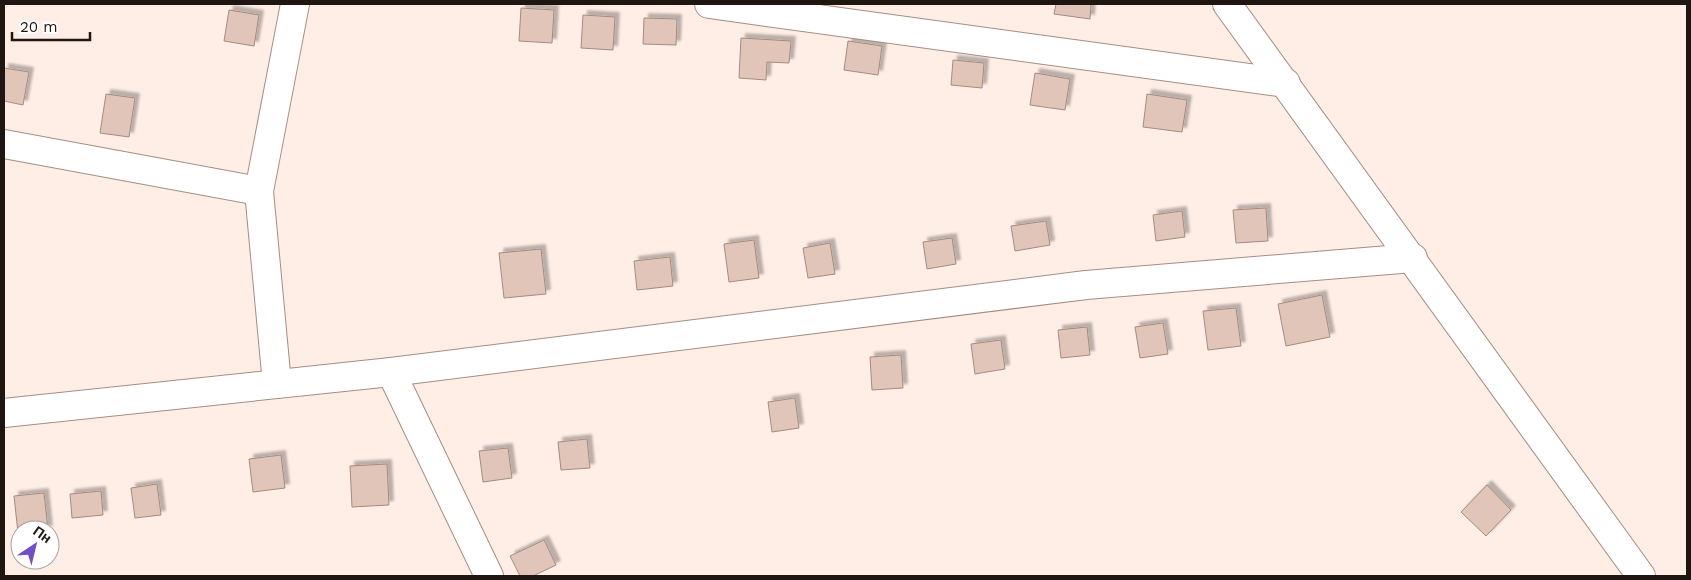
<svg xmlns="http://www.w3.org/2000/svg" width="1691" height="580" viewBox="0 0 1691 580" font-family="'Work Sans',sans-serif">
<style>
.building{fill:#e0c5b8;stroke:#a48b7e;filter:url(#shadow)}
.lines{fill:none;stroke-linecap:round;stroke-linejoin:round}
.minor-casing{stroke:#a68d81;stroke-width:30}
.minor{stroke:#fff;stroke-width:28}
</style>
<defs>
<filter id="shadow"><feDropShadow dx="4.5" dy="-4.5" stdDeviation="1" flood-color="#0004"/></filter>
</defs>
<rect width="100%" height="100%" fill="#ffeee6"/>
<!-- building -->
<g class="building">
<polygon points="1056,4 1091,4 1090,19 1054,14"/>
<polygon points="521,8 554,10 552,43 519,41"/>
<polygon points="229,10 259,15 254,46 224,41"/>
<polygon points="583,15 615,17 613,50 581,48"/>
<polygon points="644,18 677,19 676,45 643,44"/>
<polygon points="741,38 791,41 789,63 767,62 766,80 739,78"/>
<polygon points="848,41 882,46 878,75 844,70"/>
<polygon points="953,60 984,63 982,88 951,85"/>
<polygon points="4,68 29,72 23,105 4,101"/>
<polygon points="1035,73 1070,79 1065,110 1030,105"/>
<polygon points="106,94 135,98 129,137 100,133"/>
<polygon points="1147,94 1187,100 1182,132 1143,127"/>
<polygon points="1266,208 1268,241 1236,243 1233,210"/>
<polygon points="1182,211 1185,237 1156,241 1153,215"/>
<polygon points="1046,221 1050,245 1015,251 1011,226"/>
<polygon points="952,238 956,264 927,269 923,242"/>
<polygon points="754,240 759,278 729,282 724,244"/>
<polygon points="830,243 835,274 808,278 803,248"/>
<polygon points="541,249 546,294 504,298 499,253"/>
<polygon points="670,257 673,286 637,290 634,261"/>
<polygon points="1322,295 1330,337 1286,346 1278,304"/>
<polygon points="1236,308 1241,346 1208,350 1203,311"/>
<polygon points="1163,323 1168,354 1140,358 1135,327"/>
<polygon points="1087,327 1090,355 1061,358 1058,330"/>
<polygon points="1001,340 1005,369 975,374 971,344"/>
<polygon points="901,355 903,388 872,390 870,357"/>
<polygon points="795,398 799,428 772,432 768,402"/>
<polygon points="587,439 590,468 561,470 558,442"/>
<polygon points="508,448 512,478 483,482 479,451"/>
<polygon points="281,455 285,488 253,492 249,459"/>
<polygon points="387,464 389,505 352,507 350,466"/>
<polygon points="157,484 161,515 135,518 131,488"/>
<polygon points="1487,485 1511,510 1486,536 1461,512"/>
<polygon points="101,491 103,515 72,518 70,494"/>
<polygon points="44,493 48,530 20,530 18,533 14,496"/>
<polygon points="544,540 556,565 533,576 520,576 510,556"/>
</g>
<g class="lines">
<!-- minor casing -->
<g class="minor-casing">
<g id="minor">
<polyline points="709,4 1286,83"/>
<polyline points="1227,4 1641,576"/>
<polyline points="4,144 259,191"/>
<polyline points="391,372 489,576"/>
<polyline points="277,384 259,191 295,4"/>
<polyline points="4,413 391,372 1086,285 1413,258"/>
</g>
</g>
<!-- minor -->
<use href="#minor" class="minor"/>
</g>
<!-- border -->
<rect width="1691" height="580" fill="none" stroke="#1f1511" stroke-width="10"/>
<!-- north arrow -->
<g transform="translate(35 545) rotate(35)"><circle r="24" fill="#ffffff" stroke="#a5a1a0"/>
<path d="M0-4L9 19L0 12L-9 19Z" fill="#724ec7"/>
<text y="-8" font-size="14" font-weight="bold" text-anchor="middle" fill="#1f1511">Пн</text>
</g>
<!-- scale -->
<path d="M12 32v8h78v-8" fill="none" stroke="#1f1511" stroke-width="2.5"/>
<text x="20" y="32" font-size="15" fill="#1f1511" stroke="#ffffff" stroke-width="4" paint-order="stroke">20 m</text>
</svg>
